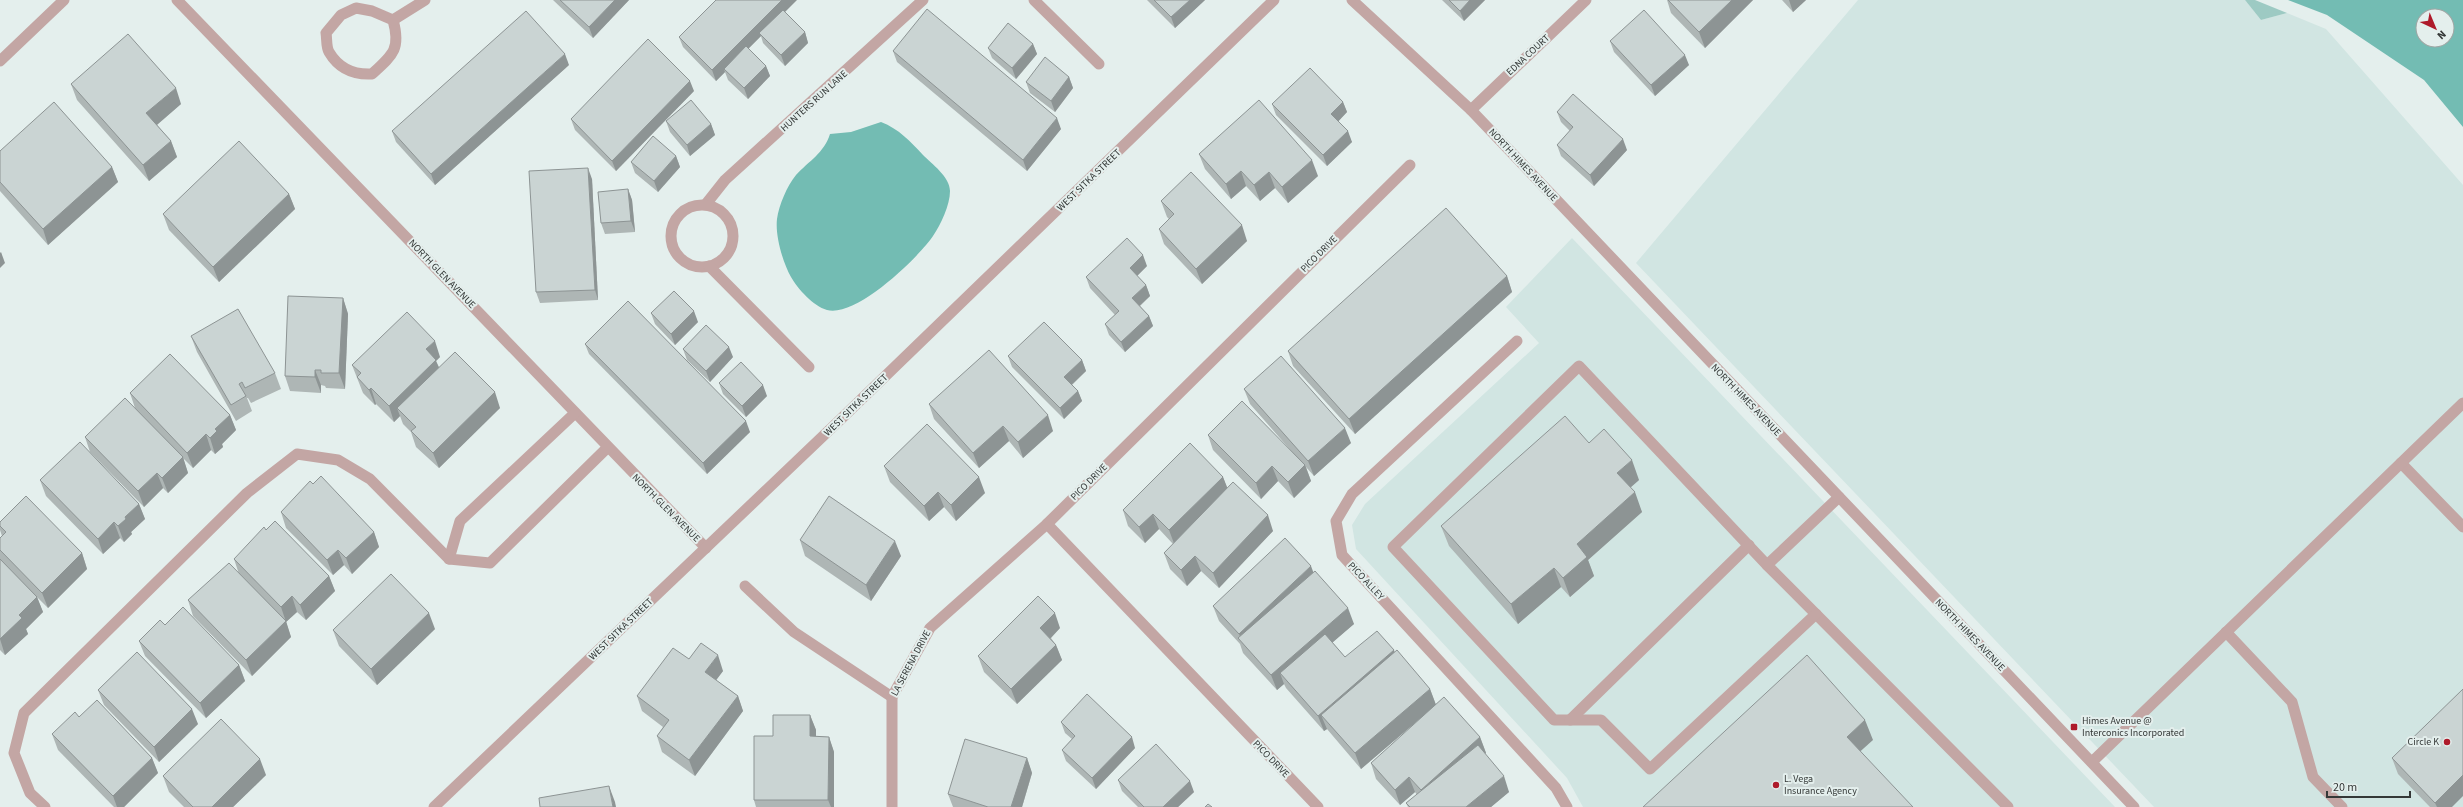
<svg xmlns="http://www.w3.org/2000/svg" width="2463" height="807" viewBox="0 0 2463 807" font-family="'Source Sans 3',sans-serif">
<style>
.built{fill:#d1e5e2}
.green{fill:#9dcac3}
.water{fill:#73bcb3;fill-rule:evenodd}
.lines{fill:none;stroke-linecap:round;stroke-linejoin:round}
.service{stroke:#c3a6a4;stroke-width:11}
.minor{stroke:#c3a6a4;stroke-width:11}
.tertiary{stroke:#c3a6a4;stroke-width:11}
.wall{fill:#aeb6b5}
.shaded-wall{fill:#8d9494}
.building{fill:#cad4d3;stroke:#8d9494}
.poi-dot{fill:#ae1a2a;stroke:#e4efed;stroke-width:1.5}
.labels{text-anchor:middle;dominant-baseline:central;stroke-width:4;stroke-linejoin:round;paint-order:stroke}
.street-label{font-size:10px;fill:#343837;stroke:#e4efed}
.poi-label{font-size:10px;fill:#343837;stroke:#e4efed;text-anchor:start}
</style>
<rect width="100%" height="100%" fill="#e4efed"/>
<!-- built -->
<g class="built">
<polygon points="1858,0 2245,0 2261,20 2287,13 2326,29 2463,185 2463,807 2154,807 1636,263"/>
<polygon points="1572,238 2115,807 1583,807 1567,778 1356,549 1352,525 1365,504 1539,343 1506,307"/>
</g>
<!-- green -->
<polygon class="green" points="2245,0 2255,0 2287,13 2261,20"/>
<!-- water -->
<g class="water">
<path d="M2288,0H2463V127L2424,80L2327,15ZM2423,16H2447V40H2423Z"/>
<path d="M881,122C899,129 910,141 923,155C932,164 950,177 950,191C950,205 941,224 933,236C918,258 856,318 827,310C813,306 798,289 791,277C783,263 775,236 777,219C779,205 787,186 796,175C809,161 824,153 830,134L851,132Z"/>
</g>
<g class="lines">
<!-- service -->
<g class="service">
<polyline points="2401,463 2463,527"/>
<polyline points="1839,497 1767,565 2008,807"/>
<polyline points="1767,565 1579,366 1393,547 1554,720 1601,720 1650,769 1816,614"/>
<polyline points="2226,632 2292,702 2313,777 2342,807"/>
<polyline points="1570,720 1749,545"/>
<polyline points="2092,762 2463,403"/>
</g>
<!-- minor -->
<g class="minor">
<polyline points="177,0 706,548"/>
<polyline points="1034,0 1099,64"/>
<path d="M356,8L372,11L393,20C401,49 393,55 372,74C354,75 339,69 329,52C326,47 327,38 326,33L341,15Z"/>
<polyline points="393,20 425,0"/>
<polyline points="0,61 64,0"/>
<polyline points="1471,110 1586,0"/>
<polyline points="706,204 725,180 923,0"/>
<circle cx="702" cy="236" r="31"/>
<polyline points="709,266 809,367"/>
<polyline points="1517,341 1352,494 1336,521 1342,555 1556,788 1567,807"/>
<polyline points="575,413 460,521 449,559 490,563 607,448"/>
<polyline points="745,586 794,632 892,697"/>
<polyline points="45,807 30,793 14,753 24,713 247,493 297,454 338,460 370,479 449,559"/>
<polyline points="434,807 842,418 1274,0"/>
<polyline points="892,807 892,697 930,628 1047,524"/>
<polyline points="1318,807 1047,524 1410,165"/>
</g>
<!-- tertiary -->
<polyline class="tertiary" points="1352,0 1471,110 2134,807"/>
</g>
<!-- wall -->
<g class="wall">
<polygon points="553,0 629,0 593,38"/>
<polygon points="1147,0 1205,0 1175,28"/>
<polygon points="1442,0 1485,0 1464,21"/>
<polygon points="1667,0 1753,0 1705,48 1671,13"/>
<polygon points="1782,0 1806,0 1793,12"/>
<polygon points="785,12 805,32 808,43 785,66 763,43 761,36 748,49 766,66 770,76 748,99 728,80 725,72 716,81 683,47 679,37"/>
<polygon points="1610,41 1689,65 1655,96 1614,52"/>
<polygon points="1033,44 1037,54 1016,79 992,58 988,48"/>
<polygon points="893,51 1061,129 1027,171 897,62"/>
<polygon points="569,65 435,185 396,142 392,131"/>
<polygon points="1069,77 1073,88 1055,112 1030,93 1026,82"/>
<polygon points="71,84 181,104 157,125 171,141 177,157 149,181 77,100"/>
<polygon points="694,91 616,171 575,130 571,119"/>
<polygon points="1343,102 1347,112 1338,121 1352,142 1327,166 1276,115 1272,104"/>
<polygon points="1557,112 1627,150 1594,186 1561,156 1557,145 1570,131 1561,122"/>
<polygon points="666,121 711,124 715,135 690,156 670,132"/>
<polygon points="0,151 112,167 118,182 48,245 0,191"/>
<polygon points="1199,154 1318,176 1288,203 1275,188 1260,201 1246,186 1231,199 1205,169"/>
<polygon points="676,156 680,167 658,192 635,173 631,162"/>
<polygon points="592,179 598,300 540,303 536,292"/>
<polygon points="628,189 632,200 635,232 605,234 601,223"/>
<polygon points="289,194 295,209 219,282 169,230 163,214"/>
<polygon points="1161,201 1247,241 1202,284 1164,244 1159,229 1169,219 1167,217"/>
<polygon points="1147,266 1137,276 1146,285 1150,296 1140,306 1149,316 1153,326 1125,352 1109,335 1105,324 1115,315 1090,288 1086,277"/>
<polygon points="1507,276 1512,292 1355,434 1293,366 1288,351"/>
<polygon points="343,298 348,314 345,389 326,388 325,386 321,385 321,393 290,391 285,376"/>
<polygon points="651,313 698,322 675,345 655,324"/>
<polygon points="191,336 275,373 281,389 251,403 248,398 247,398 252,411 236,421 197,352"/>
<polygon points="585,344 750,432 707,474 589,354"/>
<polygon points="683,349 733,357 710,382 687,360"/>
<polygon points="1008,356 1082,360 1086,371 1072,385 1078,391 1082,401 1064,419 1012,367"/>
<polygon points="440,357 436,361 439,367 500,408 439,468 416,447 411,432 403,424 400,416 394,422 376,404 375,405 363,393 352,365"/>
<polygon points="719,383 767,396 746,417 723,394"/>
<polygon points="1244,389 1351,443 1314,476 1306,467 1311,481 1294,498 1278,481 1261,499 1213,450 1208,435 1293,453 1250,404"/>
<polygon points="130,393 230,415 236,430 222,444 223,447 215,454 211,450 193,468 183,458 188,473 168,493 163,488 144,507 90,452 85,437 135,408"/>
<polygon points="929,404 1053,431 1023,458 1009,441 979,468 934,419"/>
<polygon points="1589,443 1639,480 1630,488 1642,512 1588,560 1594,576 1570,597 1561,587 1518,624 1449,546 1441,526"/>
<polygon points="884,466 985,493 956,521 944,507 929,521 890,482"/>
<polygon points="1223,477 1227,488 1273,531 1219,588 1201,571 1187,586 1170,569 1164,553 1173,544 1159,529 1145,543 1128,526 1123,510"/>
<polygon points="40,480 139,504 145,519 131,532 132,534 124,542 120,538 103,554 46,496"/>
<polygon points="281,512 374,532 379,547 352,574 344,565 333,575 286,528"/>
<polygon points="0,522 82,553 87,569 48,608 37,597 43,612 26,629 28,634 5,655 0,650 0,538 2,536 0,530"/>
<polygon points="800,540 901,556 871,601 805,556"/>
<polygon points="234,559 329,576 335,591 306,620 297,612 286,622 291,637 252,676 193,616 188,600 239,574"/>
<polygon points="1313,572 1354,624 1332,642 1345,657 1394,650 1394,652 1430,689 1436,705 1361,769 1327,729 1324,731 1286,688 1284,684 1277,690 1243,653 1240,644 1219,621 1213,606"/>
<polygon points="165,625 239,665 245,681 206,718 145,656 139,641"/>
<polygon points="1060,628 1051,638 1056,645 1062,660 1017,704 984,672 978,656"/>
<polygon points="435,629 377,685 339,646 333,630"/>
<polygon points="689,659 723,671 716,680 738,696 743,711 695,776 662,752 657,736 663,727 642,711 637,696"/>
<polygon points="98,690 198,724 159,762 104,705"/>
<polygon points="810,715 816,730 816,736 829,737 834,752 834,807 756,807 754,800 773,736"/>
<polygon points="1061,722 1135,748 1096,789 1066,761 1062,750 1072,739 1065,733"/>
<polygon points="52,734 152,758 158,773 124,807 114,807 58,750"/>
<polygon points="1480,737 1486,753 1485,754 1509,792 1491,807 1408,807 1406,803 1417,795 1415,792 1400,805 1376,779 1371,763"/>
<polygon points="1027,758 1032,773 1022,807 953,807 948,794"/>
<polygon points="2392,758 2452,807 2430,807 2398,774"/>
<polygon points="266,775 233,807 184,807 169,792 163,776"/>
<polygon points="1118,780 1194,792 1178,807 1138,807 1122,791"/>
</g>
<!-- shaded-wall -->
<g class="shaded-wall">
<polygon points="615,0 629,0 593,38 589,27"/>
<polygon points="782,0 797,0 762,35 759,33 761,36 726,71 724,69 725,72 716,81 712,70"/>
<polygon points="1190,0 1205,0 1175,28 1171,17"/>
<polygon points="1470,0 1485,0 1464,21 1460,11"/>
<polygon points="1732,0 1753,0 1705,48 1699,32"/>
<polygon points="1789,0 1806,0 1793,12"/>
<polygon points="805,32 808,43 785,66 781,55"/>
<polygon points="1033,44 1037,54 1016,79 1012,68"/>
<polygon points="565,54 569,65 435,185 431,174"/>
<polygon points="1685,55 1689,65 1655,96 1651,85"/>
<polygon points="766,66 770,76 748,99 744,88"/>
<polygon points="1069,77 1073,88 1055,112 1051,101"/>
<polygon points="690,81 694,91 616,171 612,161"/>
<polygon points="176,88 181,104 152,129 146,113"/>
<polygon points="1343,102 1347,112 1335,125 1331,114"/>
<polygon points="1057,118 1061,129 1027,171 1023,160"/>
<polygon points="711,124 715,135 690,156 687,145"/>
<polygon points="1348,131 1352,142 1327,166 1323,155"/>
<polygon points="1623,139 1627,150 1594,186 1590,175"/>
<polygon points="171,141 177,157 149,181 143,165"/>
<polygon points="676,156 680,167 658,192 654,181"/>
<polygon points="1312,160 1318,176 1288,203 1282,187"/>
<polygon points="112,167 118,182 48,245 43,229"/>
<polygon points="588,168 592,179 598,300 595,290"/>
<polygon points="1241,171 1246,186 1231,199 1226,184"/>
<polygon points="1269,172 1275,188 1260,201 1254,185"/>
<polygon points="628,189 632,200 635,232 631,221"/>
<polygon points="289,194 295,209 219,282 213,267"/>
<polygon points="1242,225 1247,241 1202,284 1196,269"/>
<polygon points="1,252 5,263 0,268 0,253"/>
<polygon points="1143,255 1147,266 1134,279 1130,268"/>
<polygon points="1507,276 1512,292 1355,434 1349,419"/>
<polygon points="1146,285 1150,296 1136,309 1132,298"/>
<polygon points="343,298 348,314 345,389 339,373"/>
<polygon points="694,311 698,322 675,345 671,334"/>
<polygon points="1149,316 1153,326 1125,352 1121,342"/>
<polygon points="435,341 440,357 436,361 442,375 397,408 400,416 394,422 389,406 426,349"/>
<polygon points="729,347 733,357 710,382 706,371"/>
<polygon points="1082,360 1086,371 1068,388 1064,377"/>
<polygon points="315,370 321,385 321,393 315,377"/>
<polygon points="763,385 767,396 746,417 742,406"/>
<polygon points="371,388 376,404 375,405 369,390"/>
<polygon points="1078,391 1082,401 1064,419 1060,408"/>
<polygon points="495,392 500,408 439,468 433,453"/>
<polygon points="230,415 236,430 222,444 223,447 215,454 210,438 215,429"/>
<polygon points="1048,415 1053,431 1023,458 1018,442"/>
<polygon points="746,421 750,432 707,474 703,463"/>
<polygon points="1003,426 1009,441 979,468 973,453"/>
<polygon points="1345,428 1351,443 1314,476 1308,461"/>
<polygon points="206,434 211,450 193,468 187,453"/>
<polygon points="183,457 188,473 168,493 162,478"/>
<polygon points="1632,460 1639,480 1624,493 1617,473"/>
<polygon points="1305,465 1311,481 1294,498 1288,482"/>
<polygon points="1272,466 1278,481 1261,499 1256,483"/>
<polygon points="157,473 163,488 144,507 138,491"/>
<polygon points="979,477 985,493 956,521 951,505"/>
<polygon points="1223,477 1229,492 1175,546 1169,530"/>
<polygon points="938,492 944,507 929,521 924,506"/>
<polygon points="1635,492 1642,512 1588,560 1594,576 1570,597 1563,578 1577,544"/>
<polygon points="139,504 145,519 131,532 132,534 124,542 118,526 125,517"/>
<polygon points="1153,514 1159,529 1145,543 1139,527"/>
<polygon points="1268,515 1273,531 1219,588 1213,573"/>
<polygon points="114,522 120,538 103,554 98,539"/>
<polygon points="374,532 379,547 352,574 346,558"/>
<polygon points="895,541 901,556 871,601 866,585"/>
<polygon points="338,550 344,565 333,575 327,560"/>
<polygon points="82,553 87,569 48,608 42,593"/>
<polygon points="1195,556 1201,571 1187,586 1181,570"/>
<polygon points="1311,566 1317,582 1243,644 1239,634"/>
<polygon points="1554,568 1561,587 1518,624 1511,604"/>
<polygon points="329,576 335,591 306,620 300,605"/>
<polygon points="292,596 297,612 286,622 281,607"/>
<polygon points="37,597 43,612 26,629 28,634 5,655 0,639 19,615"/>
<polygon points="1348,608 1354,624 1288,681 1280,673 1284,684 1277,690 1271,675"/>
<polygon points="429,613 435,629 377,685 371,669"/>
<polygon points="1055,613 1060,628 1046,643 1040,628"/>
<polygon points="286,621 291,637 252,676 246,660"/>
<polygon points="1056,645 1062,660 1017,704 1011,689"/>
<polygon points="1394,650 1399,666 1321,715 1327,729 1324,731 1318,716"/>
<polygon points="718,655 723,671 711,687 705,672"/>
<polygon points="239,665 245,681 206,718 200,703"/>
<polygon points="1430,689 1436,705 1361,769 1355,753"/>
<polygon points="738,696 743,711 695,776 689,760"/>
<polygon points="192,709 198,724 159,762 154,747"/>
<polygon points="810,715 816,730 816,752 810,736"/>
<polygon points="1865,720 1873,740 1854,757 1847,737"/>
<polygon points="829,737 834,752 834,807 831,807 828,800"/>
<polygon points="1132,737 1135,748 1096,789 1092,778"/>
<polygon points="1480,737 1486,753 1427,805 1421,790"/>
<polygon points="152,758 158,773 124,807 117,807 113,796"/>
<polygon points="1027,758 1032,773 1022,807 1011,807"/>
<polygon points="260,759 266,775 233,807 212,807"/>
<polygon points="2463,775 2463,796 2452,807 2437,807 2435,803"/>
<polygon points="1504,776 1509,792 1491,807 1466,807"/>
<polygon points="1409,777 1415,792 1400,805 1395,790"/>
<polygon points="1190,781 1194,792 1178,807 1163,807"/>
<polygon points="609,786 615,802 616,807 613,807"/>
</g>
<!-- building -->
<g class="building">
<polygon points="560,0 615,0 589,27"/>
<polygon points="716,0 782,0 712,70 679,37"/>
<polygon points="1154,0 1190,0 1171,17"/>
<polygon points="1449,0 1470,0 1460,11"/>
<polygon points="1668,0 1732,0 1699,32"/>
<polygon points="927,9 1057,118 1023,160 893,51"/>
<polygon points="783,10 805,32 781,55 759,33"/>
<polygon points="1644,10 1685,55 1651,85 1610,41"/>
<polygon points="526,11 565,54 431,174 392,131"/>
<polygon points="1008,23 1033,44 1012,68 988,48"/>
<polygon points="128,34 176,88 146,113 171,141 143,165 71,84"/>
<polygon points="648,39 690,81 612,161 571,119"/>
<polygon points="746,46 766,66 744,88 724,69"/>
<polygon points="1045,57 1069,77 1051,101 1026,82"/>
<polygon points="1310,68 1343,102 1331,114 1348,131 1323,155 1272,104"/>
<polygon points="1573,94 1623,139 1590,175 1557,145 1573,127 1557,112"/>
<polygon points="691,100 711,124 687,145 666,121"/>
<polygon points="1259,100 1312,160 1282,187 1269,172 1254,185 1241,171 1226,184 1199,154"/>
<polygon points="54,102 112,167 43,229 0,182 0,151"/>
<polygon points="653,136 676,156 654,181 631,162"/>
<polygon points="239,141 289,194 213,267 163,214"/>
<polygon points="588,168 595,290 536,292 529,171"/>
<polygon points="1191,172 1242,225 1196,269 1159,229 1174,214 1161,201"/>
<polygon points="628,189 631,221 601,223 598,192"/>
<polygon points="1446,208 1507,276 1349,419 1288,351"/>
<polygon points="1127,238 1143,255 1130,268 1146,285 1132,298 1149,316 1121,342 1105,324 1119,311 1086,277"/>
<polygon points="674,291 694,311 671,334 651,313"/>
<polygon points="288,296 343,298 339,373 321,373 321,370 315,370 315,377 285,376"/>
<polygon points="628,301 746,421 703,463 585,344"/>
<polygon points="238,309 275,373 245,388 242,382 239,384 246,396 231,405 191,336"/>
<polygon points="407,312 435,341 426,349 436,360 389,406 371,388 369,390 357,377 361,373 352,365"/>
<polygon points="1044,322 1082,360 1064,377 1078,391 1060,408 1008,356"/>
<polygon points="706,325 729,347 706,371 683,349"/>
<polygon points="989,350 1048,415 1018,442 1003,426 973,453 929,404"/>
<polygon points="455,352 495,392 433,453 411,431 416,427 397,408"/>
<polygon points="170,354 230,415 215,429 217,431 210,438 206,434 187,453 130,393"/>
<polygon points="1281,356 1345,428 1308,461 1244,389"/>
<polygon points="741,362 763,385 742,406 719,383"/>
<polygon points="125,398 183,457 162,478 157,473 138,491 85,437"/>
<polygon points="1242,401 1305,465 1288,482 1272,466 1256,483 1208,435"/>
<polygon points="1565,416 1589,443 1604,429 1632,460 1617,473 1635,492 1577,544 1587,557 1563,578 1554,568 1511,604 1441,526"/>
<polygon points="927,424 979,477 951,505 938,492 924,506 884,466"/>
<polygon points="80,442 139,504 125,517 126,519 118,526 114,522 98,539 40,480"/>
<polygon points="1190,443 1223,477 1169,530 1153,514 1139,527 1123,510"/>
<polygon points="321,476 374,532 346,558 338,550 327,560 281,512 310,481 313,484"/>
<polygon points="1233,482 1268,515 1213,573 1195,556 1181,570 1164,553"/>
<polygon points="26,496 82,553 42,593 0,550 0,538 6,532 0,526 0,522"/>
<polygon points="829,496 895,541 866,585 800,540"/>
<polygon points="275,521 329,576 300,605 292,596 281,607 234,559 264,527 266,530"/>
<polygon points="1285,538 1311,566 1239,634 1213,606"/>
<polygon points="0,559 37,597 19,615 22,618 0,639"/>
<polygon points="229,563 286,621 246,660 188,600"/>
<polygon points="1315,571 1348,608 1271,675 1238,638"/>
<polygon points="391,574 429,613 371,669 333,630"/>
<polygon points="1038,596 1055,613 1040,628 1056,645 1011,689 978,656"/>
<polygon points="183,607 239,665 200,703 139,641 160,620 165,625"/>
<polygon points="1377,631 1394,650 1318,716 1280,673 1325,634 1345,657"/>
<polygon points="701,643 718,655 705,672 738,696 689,760 657,736 669,720 637,696 673,648 689,659"/>
<polygon points="1397,650 1430,689 1355,753 1321,715"/>
<polygon points="137,652 192,709 154,747 98,690"/>
<polygon points="1807,655 1865,720 1847,737 1913,807 1643,807"/>
<polygon points="2463,689 2463,775 2435,803 2392,758"/>
<polygon points="1087,694 1132,737 1092,778 1062,750 1075,736 1061,722"/>
<polygon points="1444,697 1480,737 1421,790 1409,777 1395,790 1371,763"/>
<polygon points="97,700 152,758 113,796 52,734 75,712 79,717"/>
<polygon points="773,715 810,715 810,736 829,737 828,800 754,800 754,736 773,736"/>
<polygon points="221,719 260,759 212,807 193,807 163,776"/>
<polygon points="965,739 1027,758 1011,807 988,807 948,794"/>
<polygon points="1156,744 1190,781 1163,807 1144,807 1118,780"/>
<polygon points="1478,745 1504,776 1466,807 1410,807 1406,803"/>
<polygon points="609,786 613,807 540,807 539,798"/>
<polygon points="1208,804 1212,807 1205,807"/>
</g>
<!-- markers -->
<g class="poi-dot">
<rect x="2070" y="723" width="8" height="8" rx="2"/>
<circle cx="2447" cy="742" r="4"/>
<circle cx="1776" cy="785" r="4"/>
</g>
<g class="labels">
<!-- street labels -->
<g class="street-label">
<text transform="translate(1528 55) rotate(-43)">EDNA COURT</text>
<text transform="translate(814 101) rotate(-42)">HUNTERS RUN LANE</text>
<text transform="translate(1523 165) rotate(47)">NORTH HIMES AVENUE</text>
<text transform="translate(1089 180) rotate(-44)">WEST SITKA STREET</text>
<text transform="translate(1319 254) rotate(-45)">PICO DRIVE</text>
<text transform="translate(442 274) rotate(46)">NORTH GLEN AVENUE</text>
<text transform="translate(1746 400) rotate(46)">NORTH HIMES AVENUE</text>
<text transform="translate(856 405) rotate(-44)">WEST SITKA STREET</text>
<text transform="translate(1089 482) rotate(-45)">PICO DRIVE</text>
<text transform="translate(666 508) rotate(45)">NORTH GLEN AVENUE</text>
<text transform="translate(1366 581) rotate(47)">PICO ALLEY</text>
<text transform="translate(621 629) rotate(-44)">WEST SITKA STREET</text>
<text transform="translate(1970 635) rotate(46)">NORTH HIMES AVENUE</text>
<text transform="translate(911 663) rotate(-62)">LA SERENA DRIVE</text>
<text transform="translate(1271 759) rotate(46)">PICO DRIVE</text>
</g>
<!-- poi labels -->
<g class="poi-label">
<text x="2082" y="721">Himes Avenue @<tspan x="2082" dy="12">Interconics Incorporated</tspan></text>
<text x="2439" y="742" text-anchor="end">Circle K</text>
<text x="1784" y="779">L. Vega<tspan x="1784" dy="12">Insurance Agency</tspan></text>
</g>
</g>
<!-- north arrow -->
<g transform="translate(2435 28) rotate(136)"><circle r="19" fill="#e4efed" stroke="#9ea6a4"/>
<path d="M0-3L7 15L0 10L-7 15Z" fill="#ae1a2a"/>
<text y="-6" font-size="11" font-weight="bold" text-anchor="middle" fill="#343837">N</text>
</g>
<!-- scale -->
<path d="M2327 791v6h83v-6" fill="none" stroke="#343837" stroke-width="2"/>
<text x="2333" y="791" font-size="12" fill="#343837" stroke="#e4efed" stroke-width="3" paint-order="stroke">20 m</text>
</svg>
